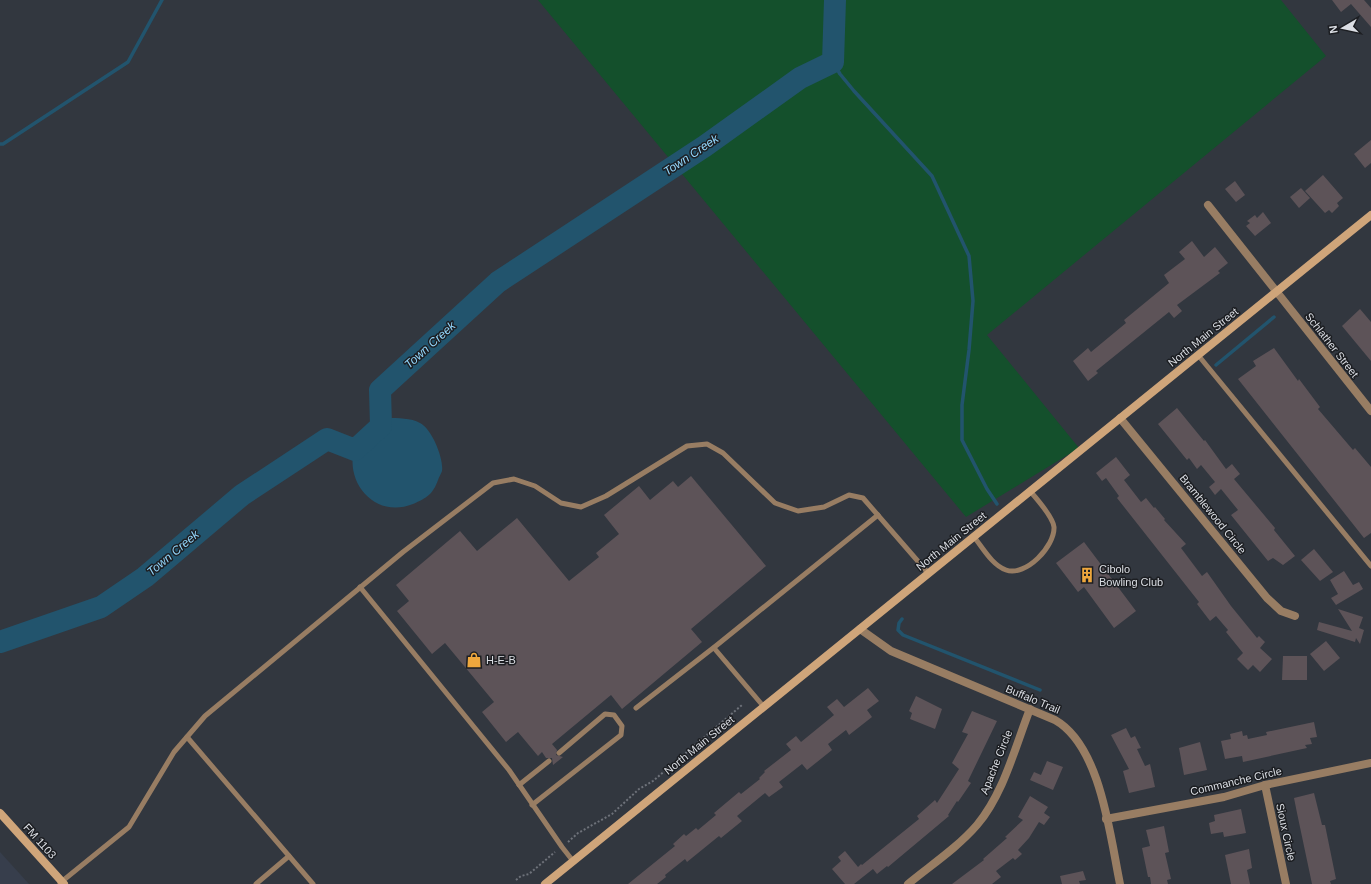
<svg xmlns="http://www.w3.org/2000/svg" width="1371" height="884" viewBox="0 0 1371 884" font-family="Helvetica,sans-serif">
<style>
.built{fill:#373e4c}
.green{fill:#14502c}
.water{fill:#22546d}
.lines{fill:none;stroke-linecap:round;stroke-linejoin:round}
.stream{stroke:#22546d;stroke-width:3.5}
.river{stroke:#22546d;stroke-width:22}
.building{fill:#5d5358}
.path{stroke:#6e727a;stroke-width:2;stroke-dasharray:2 2;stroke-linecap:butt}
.lane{stroke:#987d63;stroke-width:5}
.street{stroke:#987d63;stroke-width:8}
.secondary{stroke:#cfa57a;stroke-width:8}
.labels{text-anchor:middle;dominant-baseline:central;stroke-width:3;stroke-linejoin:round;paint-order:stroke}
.street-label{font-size:11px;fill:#dbdee4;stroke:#1c1e22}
.poi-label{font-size:11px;fill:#dbdee4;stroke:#1c1e22;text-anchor:start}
.water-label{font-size:12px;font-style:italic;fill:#93d7fc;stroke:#1c1e22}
</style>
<rect width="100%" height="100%" fill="#32373f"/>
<!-- built -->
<polygon class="built" points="0,852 29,884 0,884"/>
<!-- green -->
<polygon class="green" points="538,0 1281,0 1326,56 987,335 1079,448 966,517"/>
<!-- water -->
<path class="water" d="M387,418C398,418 411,418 420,423C432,429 444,459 442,471C441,474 439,477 438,480C433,494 427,498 413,504C366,523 331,462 368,427C373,422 381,420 387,418Z"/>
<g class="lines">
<!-- stream -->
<g class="stream">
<polyline points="833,62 840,74 854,91 932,176 969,256 973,301 969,350 962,405 962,440 987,489 997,504"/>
<polyline points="0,144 3,144 128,62 162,0"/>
<polyline points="1216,365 1274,317"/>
<polyline points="902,619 899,623 898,630 903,635 1040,690"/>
</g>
<!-- river -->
<polyline class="river" points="0,642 101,607 145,577 242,495 327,439 355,450 381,426 380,390 498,282 705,146 800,78 833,62 835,0"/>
</g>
<!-- building -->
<g class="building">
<polygon points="1332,0 1364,0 1371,8 1371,27 1351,4 1341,12"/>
<polygon points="1371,140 1371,163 1365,168 1354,154"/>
<polygon points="1323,175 1343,198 1337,203 1339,206 1332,213 1329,210 1325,213 1305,191"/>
<polygon points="1235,181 1245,195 1236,202 1225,189"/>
<polygon points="1301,188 1310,198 1299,208 1290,197"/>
<polygon points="1263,212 1271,223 1255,236 1246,226 1250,223 1247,221 1255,215 1257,218"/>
<polygon points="1192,241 1204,257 1215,247 1228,263 1218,271 1220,273 1177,305 1182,311 1174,318 1169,312 1096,371 1098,373 1088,381 1073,361 1088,348 1091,352 1126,323 1124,320 1169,283 1164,275 1185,259 1179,252"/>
<polygon points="1360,309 1371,322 1371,361 1342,326"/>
<polygon points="1274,348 1298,381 1299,379 1320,407 1318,409 1353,450 1355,448 1371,467 1371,533 1364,538 1238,379 1256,366 1253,361"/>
<polygon points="1177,408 1204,441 1205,440 1226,469 1232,464 1240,474 1234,479 1275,528 1274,530 1295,556 1283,565 1273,558 1268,561 1231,515 1238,510 1221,489 1215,495 1209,487 1215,482 1201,465 1197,469 1189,458 1187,460 1158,424"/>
<polygon points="1116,457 1130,475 1124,480 1141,502 1146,498 1154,508 1155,507 1165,519 1164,520 1186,544 1181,548 1202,576 1207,572 1231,606 1257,638 1259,636 1265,642 1260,648 1272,659 1260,672 1253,665 1248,670 1237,659 1243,653 1226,632 1228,630 1216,616 1210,621 1197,604 1199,602 1117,498 1119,496 1106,478 1102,481 1096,473"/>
<polygon points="691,476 766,566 691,629 702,642 622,709 611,695 552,744 557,750 556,755 563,757 553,765 552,758 546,758 542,752 538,756 518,732 506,742 482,712 494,702 445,643 432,654 397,611 409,601 396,585 460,531 477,551 517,518 569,581 599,557 596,553 619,534 604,515 639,486 650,500 673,481 678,487"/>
<polygon points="1084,542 1136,611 1114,628 1084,587 1078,592 1056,563"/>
<polygon points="1314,549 1333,572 1320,581 1301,560"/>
<polygon points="1344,571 1353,585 1359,582 1363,589 1336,605 1331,598 1338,594 1330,580"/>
<polygon points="1338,609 1363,617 1359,628 1364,630 1360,644 1356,638 1355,642 1317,630 1319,622 1352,631"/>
<polygon points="1326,641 1340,658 1324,671 1310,654"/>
<polygon points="1283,656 1307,656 1307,680 1282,680"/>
<polygon points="868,688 879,701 867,710 872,717 849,735 846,730 828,744 832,750 807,770 802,764 779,782 783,787 769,797 765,793 737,816 742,821 721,838 719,836 687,862 685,859 665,875 666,877 657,884 628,884 675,846 673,844 684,834 686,836 696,828 698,830 716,815 714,813 739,792 741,794 760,779 759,778 765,772 764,771 791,750 786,744 796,736 801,742 834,715 827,707 837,699 844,707"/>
<polygon points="916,696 942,709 935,729 910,719 912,713 909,711"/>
<polygon points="972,711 997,721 968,781 971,783 958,802 957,801 948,815 949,816 888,867 887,866 877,874 873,869 854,884 845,884 832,869 841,861 838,857 845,851 858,867 861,864 862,865 919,819 917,816 935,800 937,803 959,769 952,763 968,734 962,732"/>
<polygon points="1314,722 1317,737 1310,738 1312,744 1305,745 1307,748 1243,762 1242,756 1225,759 1221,741 1231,739 1230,734 1242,731 1243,736 1247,735 1248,739 1267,735 1266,732"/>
<polygon points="1126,728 1131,738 1135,736 1141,748 1137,749 1145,766 1150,764 1155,787 1129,793 1123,771 1129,769 1111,735"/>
<polygon points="1200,742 1207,770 1184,775 1179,748"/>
<polygon points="1047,761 1063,767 1053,790 1030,780 1034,772 1041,775"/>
<polygon points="1314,793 1322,825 1325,825 1336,879 1330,881 1331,884 1312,884 1297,813 1294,798"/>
<polygon points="1030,796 1048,807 1044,813 1050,817 1044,825 1039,822 1029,838 1018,850 1022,854 1015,860 1013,858 996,871 1001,877 992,884 952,884 984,860 983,859 1007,838 1005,837 1023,820 1018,817"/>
<polygon points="1241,809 1246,833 1224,837 1223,832 1211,834 1209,823 1215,821 1214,815"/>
<polygon points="1164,826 1169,852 1165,853 1171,879 1167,880 1168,884 1151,884 1150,877 1148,877 1142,848 1150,846 1146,830"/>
<polygon points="1249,849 1252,868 1247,870 1250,884 1231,884 1225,855"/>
<polygon points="1083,871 1086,880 1079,881 1080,884 1062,884 1060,876"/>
</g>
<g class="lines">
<!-- path -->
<g class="path">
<polyline points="568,842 578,833 612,814 639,789 653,781 742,705"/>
<polyline points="516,880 521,876 529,874 555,852"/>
</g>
<!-- lane -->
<g class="lane">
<polyline points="1198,355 1371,566"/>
<path d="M974,537C983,548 992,565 1006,570C1026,577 1055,546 1054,527C1053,517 1037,499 1030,491"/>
<polyline points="360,587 509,770 562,847 573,861"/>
<polyline points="714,648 764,707"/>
<polyline points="636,708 717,645 878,515"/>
<polyline points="187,737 313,884"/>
<polyline points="519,785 549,761"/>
<polyline points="532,805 621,735 622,726 614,715 605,714 559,753"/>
<polyline points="60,883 129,827 174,752 205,716 403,552 493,483 514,479 535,486 561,503 581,507 606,496 687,446 707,444 723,453 775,503 798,511 824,507 849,495 863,498 929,574"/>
<polyline points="256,884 289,856"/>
</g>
<!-- street -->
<g class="street">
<polyline points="1208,205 1371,411"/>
<polyline points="1120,418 1267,598 1281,611 1295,616"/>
<path d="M860,629L891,651L1055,720C1101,746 1110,836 1120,884"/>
<polyline points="1265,785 1286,884"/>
<polyline points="1106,819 1224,797 1265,785 1371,763"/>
<path d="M908,884C931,865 957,848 977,825C1004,793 1015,747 1030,709"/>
</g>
<!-- secondary -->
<g class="secondary">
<polyline points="0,813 64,884"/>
<polyline points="545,884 1371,215"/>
</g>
</g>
<!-- icons -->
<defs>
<g id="building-bare" transform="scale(1.2)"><path d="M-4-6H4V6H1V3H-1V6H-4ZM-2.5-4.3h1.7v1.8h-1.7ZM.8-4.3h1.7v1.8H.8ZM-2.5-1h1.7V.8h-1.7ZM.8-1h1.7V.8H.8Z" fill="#efa73d" stroke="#1c1e22" stroke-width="2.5" paint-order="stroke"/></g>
<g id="shop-bare" transform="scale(1.2)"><path d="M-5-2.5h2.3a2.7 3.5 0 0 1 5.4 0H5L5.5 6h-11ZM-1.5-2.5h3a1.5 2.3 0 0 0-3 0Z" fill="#efa73d" stroke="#1c1e22" stroke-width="2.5" paint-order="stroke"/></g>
</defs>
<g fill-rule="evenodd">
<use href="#building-bare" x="1087" y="575"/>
<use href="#shop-bare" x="474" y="660"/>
</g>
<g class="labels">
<!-- street labels -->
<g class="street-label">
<text transform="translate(1203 337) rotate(-39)">North Main Street</text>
<text transform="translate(1332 345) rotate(52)">Schlather Street</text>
<text transform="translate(1213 514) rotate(51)">Bramblewood Circle</text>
<text transform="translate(951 541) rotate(-39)">North Main Street</text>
<text transform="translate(1033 699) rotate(23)">Buffalo Trail</text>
<text transform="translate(699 745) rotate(-39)">North Main Street</text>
<text transform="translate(996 762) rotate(-68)">Apache Circle</text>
<text transform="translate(1236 781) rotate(-13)">Commanche Circle</text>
<text transform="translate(1286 832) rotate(78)">Sioux Circle</text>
<text transform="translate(40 841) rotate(48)">FM 1103</text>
</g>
<!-- poi labels -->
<g class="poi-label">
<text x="1099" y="569">Cibolo<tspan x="1099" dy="13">Bowling Club</tspan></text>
<text x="486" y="660">H-E-B</text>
</g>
<!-- water labels -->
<g class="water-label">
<text transform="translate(691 155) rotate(-34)">Town Creek</text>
<text transform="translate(430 345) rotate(-42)">Town Creek</text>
<text transform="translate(173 553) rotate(-40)">Town Creek</text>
</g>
</g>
<!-- north arrow -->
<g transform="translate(1343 28) rotate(261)" stroke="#1c1e22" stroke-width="3" paint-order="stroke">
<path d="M0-3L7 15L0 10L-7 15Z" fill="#dbdee4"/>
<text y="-6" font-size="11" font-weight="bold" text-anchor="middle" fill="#dbdee4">N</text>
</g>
</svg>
